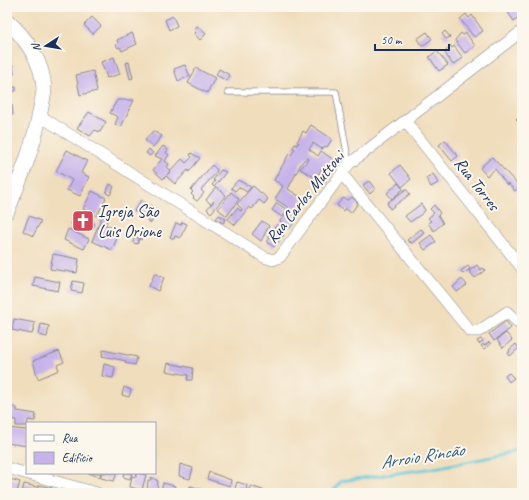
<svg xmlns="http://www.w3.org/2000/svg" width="529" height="500" viewBox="0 0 529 500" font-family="Caveat,sans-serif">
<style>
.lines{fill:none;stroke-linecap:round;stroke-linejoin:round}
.stream{stroke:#5bc5d7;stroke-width:3}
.building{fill:#c7b3ea}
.lane-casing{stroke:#86868d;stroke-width:7}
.street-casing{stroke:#86868d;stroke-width:12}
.secondary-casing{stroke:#86868d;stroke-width:16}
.lane{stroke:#fff;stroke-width:5.5}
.street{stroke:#fff;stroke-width:11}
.secondary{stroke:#fff;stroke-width:15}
.labels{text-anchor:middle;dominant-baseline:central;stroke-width:4;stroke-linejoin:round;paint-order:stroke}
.street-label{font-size:17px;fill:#1b2f5e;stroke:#fbf7ec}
.poi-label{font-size:17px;fill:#1b2f5e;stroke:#fbf7ec;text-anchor:start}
.water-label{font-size:18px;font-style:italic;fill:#2e5c82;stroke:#fbf7ec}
</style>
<rect width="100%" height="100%" fill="#fbf7ec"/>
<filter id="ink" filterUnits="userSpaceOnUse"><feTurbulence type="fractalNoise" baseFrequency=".025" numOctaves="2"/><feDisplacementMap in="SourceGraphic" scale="8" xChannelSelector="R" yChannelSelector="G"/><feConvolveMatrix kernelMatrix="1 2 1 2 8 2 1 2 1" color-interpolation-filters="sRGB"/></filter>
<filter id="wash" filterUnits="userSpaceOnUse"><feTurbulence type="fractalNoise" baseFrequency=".012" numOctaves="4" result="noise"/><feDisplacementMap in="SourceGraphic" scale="16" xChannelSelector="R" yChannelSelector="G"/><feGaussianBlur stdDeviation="0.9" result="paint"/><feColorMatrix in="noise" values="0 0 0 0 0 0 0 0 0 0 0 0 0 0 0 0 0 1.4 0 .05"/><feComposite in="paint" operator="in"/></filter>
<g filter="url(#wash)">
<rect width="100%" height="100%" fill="#f0ddbc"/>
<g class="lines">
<!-- stream -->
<polyline class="stream" points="332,493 341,481 434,468 522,451"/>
</g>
<g id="blocks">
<!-- building -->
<g class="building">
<polygon points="504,7 516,7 522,13 514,21"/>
<polygon points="466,14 469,18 472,15 483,31 474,37 460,19"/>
<polygon points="173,16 177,26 169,30 165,20"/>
<polygon points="92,17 101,26 93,34 84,25"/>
<polygon points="197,26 206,34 200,40 194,33 196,31 194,28"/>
<polygon points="445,31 450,37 446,39 442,34"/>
<polygon points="427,32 432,39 422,46 417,39"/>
<polygon points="132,33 137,44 122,51 120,47 118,48 116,44 118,42 117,40"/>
<polygon points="461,33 463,35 466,33 475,46 465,53 455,40"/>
<polygon points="10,45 11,66 13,65 14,74 7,75 7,46"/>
<polygon points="450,45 452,48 454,46 463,58 453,65 445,53"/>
<polygon points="437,51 448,65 439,71 429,57"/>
<polygon points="114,57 120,74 107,78 101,62"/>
<polygon points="129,62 133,78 130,79 126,63"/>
<polygon points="185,65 190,76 178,81 174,69"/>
<polygon points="196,68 215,78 207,93 188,83"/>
<polygon points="219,69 230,75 227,81 216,75"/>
<polygon points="93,71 97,91 80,95 76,75"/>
<polygon points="7,79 10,81 11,87 16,87 16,91 7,92"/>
<polygon points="117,100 134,100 121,127 115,124 118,117 110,113"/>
<polygon points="12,105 13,115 7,115 7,106"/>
<polygon points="89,112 106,122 100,132 95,130 90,136 77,128"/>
<polygon points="522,113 522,125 516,119"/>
<rect x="7" y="124" width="4" height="12"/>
<polygon points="311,125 332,139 327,147 325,146 322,149 313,143 309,149 318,156 321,151 334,160 327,171 322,168 316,178 300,169 309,159 307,158 302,162 288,189 302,198 300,200 302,202 295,212 297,214 293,220 290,220 294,223 290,228 280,221 291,209 275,199 283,186 274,180 289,154 291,155 295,149 293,148 295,144 297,145 299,143 297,142 303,131 306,133"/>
<polygon points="153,131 162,136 153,147 145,140"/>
<polygon points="445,140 458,156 452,161 439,145"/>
<polygon points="163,146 168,150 166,153 169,155 165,161 169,164 167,168 171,170 167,175 182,159 186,163 192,157 190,155 191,153 200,158 189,172 188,170 175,184 166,176 163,179 153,170 162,159 155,156"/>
<polygon points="149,149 153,153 150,156 146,153"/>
<polygon points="67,150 87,161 81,173 89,177 80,196 67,190 72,180 56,171"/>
<polygon points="492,157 520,187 515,191 508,183 507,185 495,169 487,176 480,168"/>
<polygon points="465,162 468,166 465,168 462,164"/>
<polygon points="212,165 217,170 216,173 205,185 201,190 204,193 197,201 193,198 194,197 191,194 193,192 191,190"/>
<polygon points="400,165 411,179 402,187 391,173"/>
<polygon points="221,170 226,172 214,187 212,185 215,181 213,180"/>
<polygon points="320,174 327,179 323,185 316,181"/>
<polygon points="433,174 438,183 431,187 426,178"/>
<polygon points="238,180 251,187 247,192 239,187 235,191 231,188"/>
<polygon points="369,181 375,189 370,194 363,185"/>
<polygon points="398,183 403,189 392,199 387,193"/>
<polygon points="110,184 114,187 110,195 106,193"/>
<polygon points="253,186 268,199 264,204 259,200 252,209 249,207 235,225 228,219 237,208 241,211 242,209 237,204"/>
<polygon points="216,187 226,195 211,213 207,209 214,201 211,204 206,200"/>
<polygon points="406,189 410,194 390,209 387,203"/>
<polygon points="92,191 106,198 97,216 83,209"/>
<polygon points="231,192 239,199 227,216 218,209"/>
<polygon points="352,197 358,203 351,213 345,208 343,211 337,205 343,198 348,200"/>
<polygon points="141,200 158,210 151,223 147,220 148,218 134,211"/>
<polygon points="277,203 287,210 282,217 272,210"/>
<polygon points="421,204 425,210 423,213 410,222 405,216"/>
<polygon points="434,205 440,213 438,215 443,223 434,231 428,223 431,221 428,218 434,213 430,209"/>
<polygon points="105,209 111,211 105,225 112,227 109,234 117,238 112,250 92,241"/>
<polygon points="76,212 93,218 92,221 95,224 93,228 88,231 71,224"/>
<polygon points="219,215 226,219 223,223 216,219"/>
<polygon points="29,216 41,221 33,236 23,231"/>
<polygon points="262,221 269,226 261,241 252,234"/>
<polygon points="182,222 187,224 180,238 175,236 174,239 170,237 176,223 181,225"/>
<polygon points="277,224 280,226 277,230 284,235 274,247 267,242 270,238 268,237"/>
<polygon points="68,229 89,239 84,249 64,240"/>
<polygon points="421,229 424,232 422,235 412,243 409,242 407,240"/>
<polygon points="431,235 436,242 425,250 420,243"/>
<polygon points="134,237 142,239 139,239 138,244 133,243"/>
<polygon points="53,254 79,259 77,273 50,269"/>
<polygon points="477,265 481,270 483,268 485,270 475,278 469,271"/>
<polygon points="468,266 470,269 463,274 461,271"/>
<polygon points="155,273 164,278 158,291 149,286"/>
<polygon points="35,277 60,282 58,291 33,286"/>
<polygon points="462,279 467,285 457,292 453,287"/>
<polygon points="73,281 84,283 82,293 71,291"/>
<polygon points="14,319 35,323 32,334 12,330"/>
<polygon points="506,321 511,328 494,341 489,334"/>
<polygon points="41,324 49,326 47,337 39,335"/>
<polygon points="506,333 512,340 503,348 497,340"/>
<polygon points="481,339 483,341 479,344 477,341"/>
<polygon points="489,342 491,344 484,349 481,346 483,344 484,346"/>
<polygon points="516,344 519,348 510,356 508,353 510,352 509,350"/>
<polygon points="103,350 137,357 135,365 125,363 126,361 102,356"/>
<polygon points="59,351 64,362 57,365 59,370 38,379 33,361"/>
<polygon points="168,363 193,368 192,380 187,380 188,375 166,371"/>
<polygon points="104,364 115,367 113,378 102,376"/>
<polygon points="509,373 514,378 509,382 505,376"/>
<polygon points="124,387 131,390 129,397 122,395"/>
<polygon points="8,405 17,408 17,411 36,414 35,421 28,420 27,426 16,426 16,420 7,419"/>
<polygon points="7,428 27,430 27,446 7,443"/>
<polygon points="180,464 193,468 190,479 179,476"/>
<polygon points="209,472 231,480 230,486 207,479"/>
<polygon points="88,473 101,473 100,477"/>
<polygon points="101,473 117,473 114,481 101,478"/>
<polygon points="124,473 132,473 130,479 123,477"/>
<polygon points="137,473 146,475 142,490 130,487 132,476 136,477"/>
<polygon points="151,477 158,481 157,492 147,491 148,480 151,480"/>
<polygon points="7,478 20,482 17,492 7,493"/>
<polygon points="237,482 247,485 246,491 241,489 240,493 234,492"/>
<polygon points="163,483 175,486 173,493 160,493"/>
<polygon points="24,484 37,487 36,493 22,493"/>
<polygon points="39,485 52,488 51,493 37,493"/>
<polygon points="190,486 204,490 209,493 188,493"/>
<polygon points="251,486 271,493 249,493"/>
</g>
</g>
</g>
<g filter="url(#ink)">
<use href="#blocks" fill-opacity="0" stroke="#86868d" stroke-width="1"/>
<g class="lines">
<!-- lane casing -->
<g class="lane-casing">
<polyline id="lane" points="228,92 336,92 349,164"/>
</g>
<!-- street casing -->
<g class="street-casing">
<g id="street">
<polyline points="40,116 264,257 273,260 280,257 349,164 522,31"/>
<polyline points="406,122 522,268"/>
<polyline points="342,174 470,331 479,331 507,312 522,326"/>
<polyline points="7,468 97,493"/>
</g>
</g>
<!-- secondary casing -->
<g class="secondary-casing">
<path id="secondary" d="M7,21C26,38 43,62 44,89C44,94 42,101 41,107C35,143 21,177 7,211"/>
</g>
<!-- lane -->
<use href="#lane" class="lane"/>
<!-- street -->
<use href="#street" class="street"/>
<!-- secondary -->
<use href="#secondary" class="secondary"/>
</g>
</g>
<!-- icons -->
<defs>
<g id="church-square" transform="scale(1.15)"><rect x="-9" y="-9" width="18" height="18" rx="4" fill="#d1495b" stroke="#fbf7ec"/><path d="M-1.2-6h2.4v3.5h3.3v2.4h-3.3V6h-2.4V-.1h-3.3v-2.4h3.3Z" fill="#fff"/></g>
</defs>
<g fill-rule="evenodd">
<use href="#church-square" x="83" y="221"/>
</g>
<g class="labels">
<!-- street labels -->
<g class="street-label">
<text transform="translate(477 184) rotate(52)">Rua Torres</text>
<text transform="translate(305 197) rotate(-51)">Rua Carlos Muttoni</text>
</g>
<!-- poi labels -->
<g class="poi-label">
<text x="98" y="211">Igreja São<tspan x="98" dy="20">Luis Orione</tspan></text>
</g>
<!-- water labels -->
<g class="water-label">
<text transform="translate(422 456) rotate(-9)">Arroio Rincão</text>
</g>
</g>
<!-- margin -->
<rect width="529" height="500" fill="none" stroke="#fbf7ec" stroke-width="24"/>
<!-- legend -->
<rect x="26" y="422" width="130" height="52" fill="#fbf7ec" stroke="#a1a7b3"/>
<rect x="34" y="435" width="20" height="6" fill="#ffffff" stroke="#a1a7b3"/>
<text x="62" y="442" font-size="12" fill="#1b2f5e">Rua</text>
<rect x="34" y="452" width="20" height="12" fill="#c7b3ea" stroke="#a1a7b3"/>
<text x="62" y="462" font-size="12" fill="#1b2f5e">Edifício</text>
<!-- north arrow -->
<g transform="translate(46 46) rotate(258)" stroke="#fbf7ec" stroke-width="3" paint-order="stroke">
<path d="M0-3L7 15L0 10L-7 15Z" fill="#1b2f5e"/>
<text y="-6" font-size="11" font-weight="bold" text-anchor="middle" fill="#1b2f5e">N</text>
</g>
<!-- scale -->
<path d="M375 44v6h74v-6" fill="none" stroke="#1b2f5e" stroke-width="2"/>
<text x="381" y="44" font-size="12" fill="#1b2f5e" stroke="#fbf7ec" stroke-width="3" paint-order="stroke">50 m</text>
</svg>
